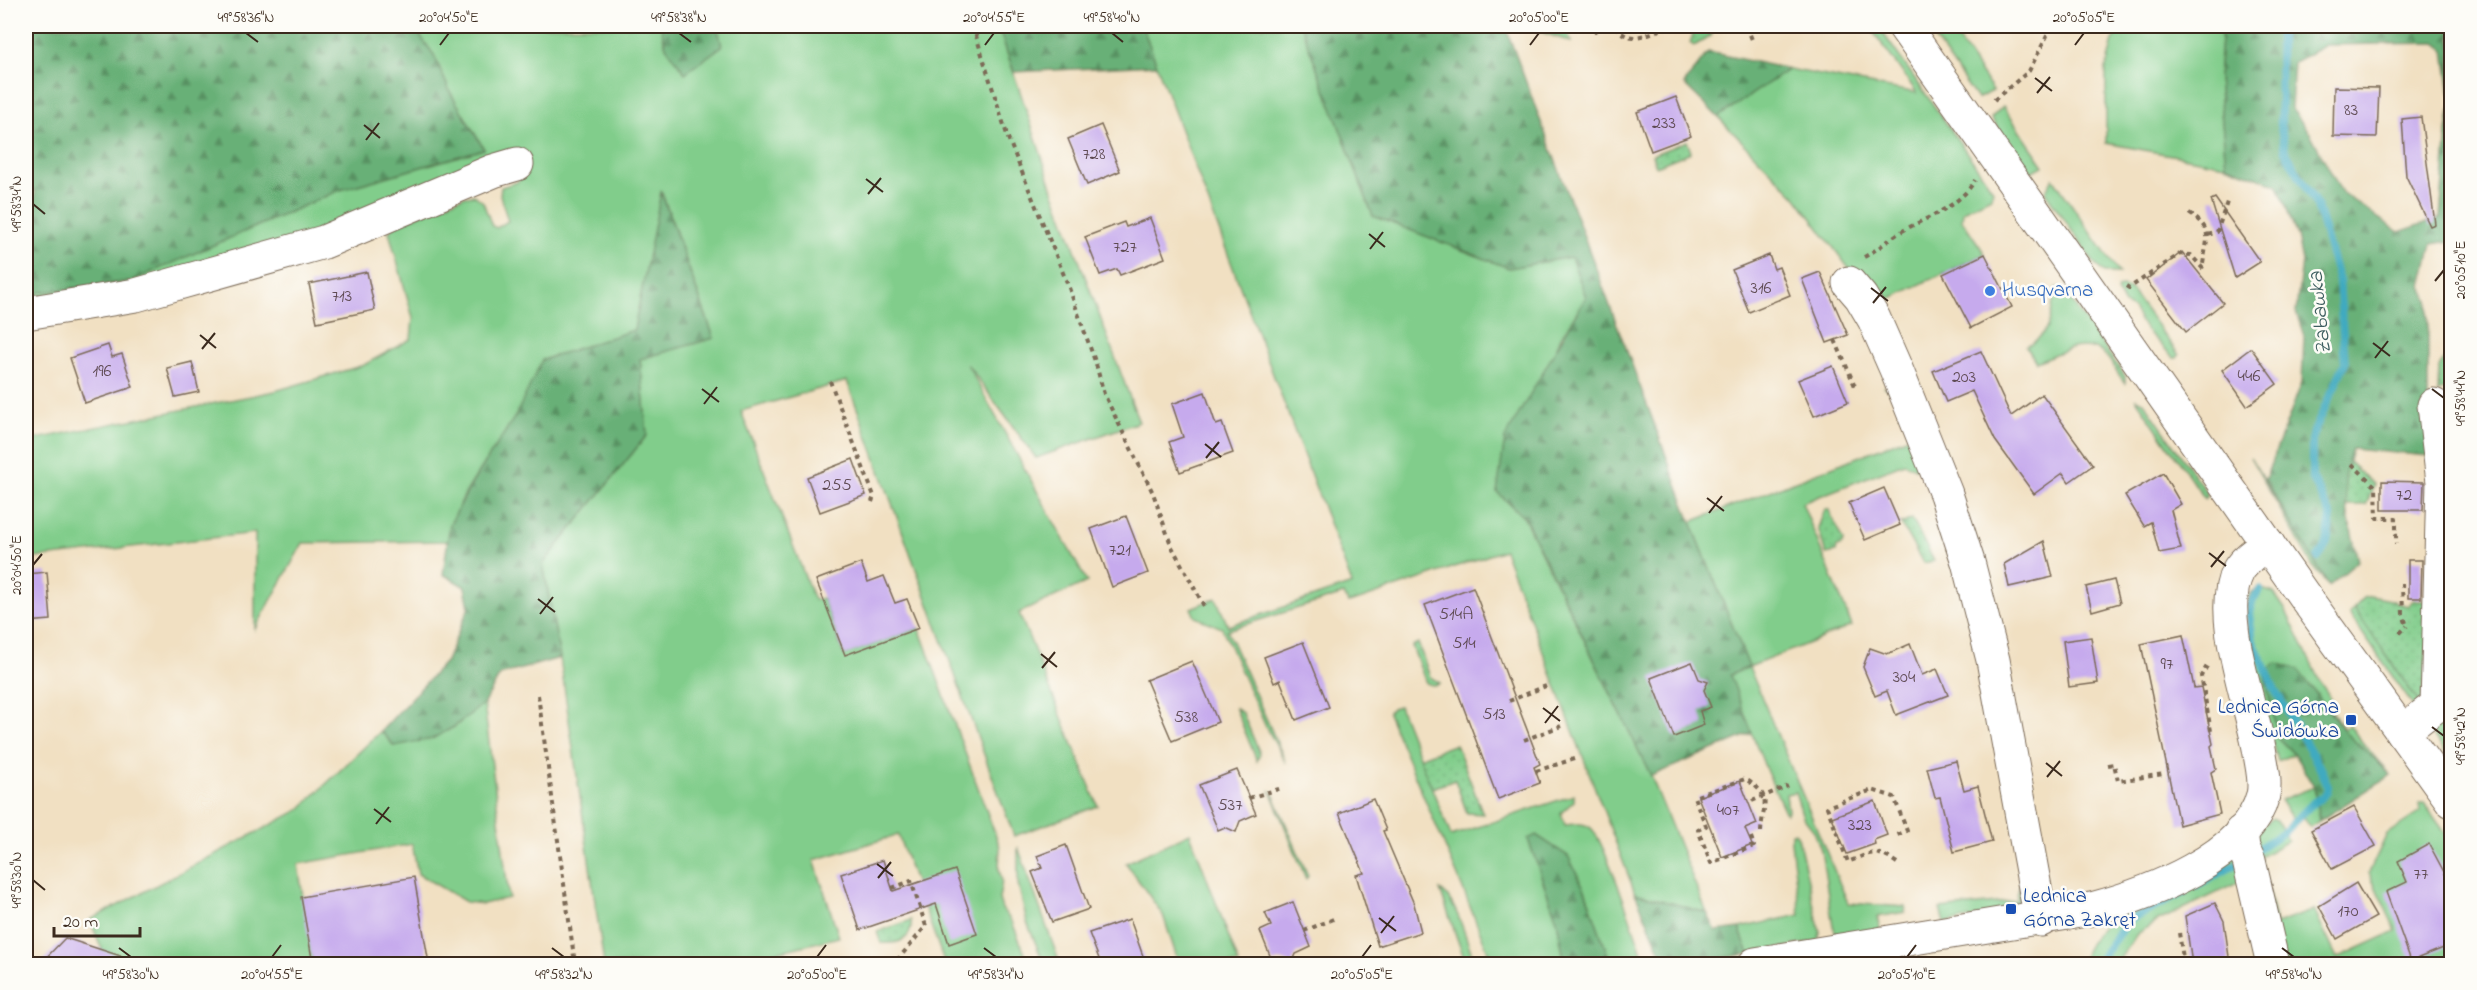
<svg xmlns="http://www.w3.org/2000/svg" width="2477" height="990" viewBox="0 0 2477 990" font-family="'Indie Flower',sans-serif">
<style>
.grass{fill:#81cd8b;stroke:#5e7c54;stroke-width:1.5}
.forest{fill:url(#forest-firs);stroke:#526d4a;stroke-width:1.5}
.garden{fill:url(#garden-dots);stroke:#5e7c54;stroke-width:1.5}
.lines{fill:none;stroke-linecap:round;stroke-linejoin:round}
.stream{stroke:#41aac0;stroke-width:8}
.building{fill:#c6aaed}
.minor-casing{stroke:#7b6a57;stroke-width:35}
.major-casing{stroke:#7b6a57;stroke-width:35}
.path{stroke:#7b6a57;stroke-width:4;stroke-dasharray:4.5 4.5;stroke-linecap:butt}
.minor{stroke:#fff;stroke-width:33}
.major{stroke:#fff;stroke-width:33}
.ticks{fill:none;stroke:#3b2a1e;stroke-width:2}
.shop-dot{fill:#3f7fe0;stroke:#fdfcf7;stroke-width:2}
.transit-dot{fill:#1a4fb4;stroke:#fdfcf7;stroke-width:2}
.labels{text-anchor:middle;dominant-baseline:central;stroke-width:5;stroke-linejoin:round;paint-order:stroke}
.number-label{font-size:18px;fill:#5e4a52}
.shop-label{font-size:21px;fill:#366cbe;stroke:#fdfcf7;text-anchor:start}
.transit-label{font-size:21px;fill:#164399;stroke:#fdfcf7;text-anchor:end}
.water-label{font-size:22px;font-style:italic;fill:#3d5d5f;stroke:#fdfcf7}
.neatline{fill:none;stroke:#3b2a1e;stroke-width:2}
.ticks-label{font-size:15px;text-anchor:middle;fill:#3b2a1e}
</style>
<defs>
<pattern id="forest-firs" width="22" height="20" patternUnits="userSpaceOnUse" patternTransform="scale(1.5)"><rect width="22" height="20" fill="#68b077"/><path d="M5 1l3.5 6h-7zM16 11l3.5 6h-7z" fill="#578f61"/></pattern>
<pattern id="garden-dots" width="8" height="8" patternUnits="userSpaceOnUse" patternTransform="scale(1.5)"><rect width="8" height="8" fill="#81cd8b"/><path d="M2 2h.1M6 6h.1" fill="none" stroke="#70b078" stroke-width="1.8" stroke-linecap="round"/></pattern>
</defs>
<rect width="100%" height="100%" fill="#fdfcf7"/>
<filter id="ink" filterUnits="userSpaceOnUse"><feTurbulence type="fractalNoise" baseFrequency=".0167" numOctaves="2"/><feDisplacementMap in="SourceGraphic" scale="12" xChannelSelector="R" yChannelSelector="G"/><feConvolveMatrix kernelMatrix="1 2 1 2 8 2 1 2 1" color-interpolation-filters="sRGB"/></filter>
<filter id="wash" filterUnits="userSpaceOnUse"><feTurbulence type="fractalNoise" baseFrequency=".008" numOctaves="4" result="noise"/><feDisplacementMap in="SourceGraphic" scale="24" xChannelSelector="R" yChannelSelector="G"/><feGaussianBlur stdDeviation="1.35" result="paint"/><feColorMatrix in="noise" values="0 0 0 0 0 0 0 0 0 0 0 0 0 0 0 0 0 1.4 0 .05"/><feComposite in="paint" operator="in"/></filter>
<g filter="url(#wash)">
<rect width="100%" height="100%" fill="#f1e0c2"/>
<!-- grass -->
<g class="grass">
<path d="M413,26H661L666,47L685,73L722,46L717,26H998L1053,190L1139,422L1036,458L967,364L1087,582L1019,613L1098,806L1014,836L847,381L741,411L814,600L823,598L844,655L919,628L1000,847L999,869L1002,881L999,899L1002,909L1012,922L1029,964H945L898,835L814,860L839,937L728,964H604L560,658L543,564L647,435L640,359L714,338L662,193L634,330L542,360C534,378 526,398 517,415C494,456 455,493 448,541L303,543L255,629V533L26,559V441L275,391L364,365L411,339L413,318L389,232L395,225L465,196L474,195L483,202L492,226L497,228L508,221L500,195L501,187L517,182L522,177L515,153L510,150L488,155C443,177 398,202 352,220C245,261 137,286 26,308V294L131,281L340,190L484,149L450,92L434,55Z"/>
<polygon points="1142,26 1301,26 1373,216 1509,268 1571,257 1586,297 1561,337 1497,492 1524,518 1651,776 1707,913 1635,893 1504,550 1359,600 1348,603 1344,594 1227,630 1286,763 1265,725 1222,628 1195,617 1191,608 1216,598 1228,626 1352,584"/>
<polygon points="1869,26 1878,26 1993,190 1991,197 1963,211 1962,220 1985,254 1876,305 1795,196 1718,117 1789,69 1917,93"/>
<polygon points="1926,26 1949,26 1993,91 1977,99"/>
<polygon points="2124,26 2222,26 2218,78 2226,165 2106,143 2106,68 2113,40"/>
<polygon points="2003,106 2044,166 2030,172 1991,118"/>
<polygon points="2053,178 2119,273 2104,273 2095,264 2045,192"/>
<polygon points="2122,287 2131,290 2179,355 2177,358 2174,358 2145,329 2133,309 2125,305 2117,292 2118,288"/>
<path d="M2056,288L2063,289L2125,376V383C2118,375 2112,362 2105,355C2084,337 2057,354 2036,362L2026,346C2055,332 2049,314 2056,288Z"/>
<polygon points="1885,387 1890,387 1897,396 1934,489 1933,493 1925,472 1904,463 1802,503 1852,626 1749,667 1848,903 1906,907 1905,912 1877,917 1881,932 1838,938 1833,926 1821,850 1814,831 1803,817 1795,792 1786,794 1788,811 1786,814 1767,772 1729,675 1749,667 1691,522 1911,436 1895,397"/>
<polygon points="2136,399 2144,402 2208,495 2205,499"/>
<polygon points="2250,457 2329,586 2312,565"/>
<path d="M2259,588L2274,593L2285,609L2320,682L2334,703L2329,708L2344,729L2350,725L2362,743L2391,775L2347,734L2298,670L2278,738L2294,754L2277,761C2269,725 2237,623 2250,593Z"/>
<polygon points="2354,608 2422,707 2416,710 2349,614"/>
<polygon points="484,703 509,898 483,904 466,902 418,874 412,844 298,864 313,964 108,964 90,920 299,810 381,731 394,746 454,727"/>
<path d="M1399,706L1451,836L1574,795V801L1561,813L1565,825C1574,824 1584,822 1592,829C1604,841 1640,944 1645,964H1611L1585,890L1568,856L1528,839L1557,920L1565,964H1493L1458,877L1388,713L1392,708Z"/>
<polygon points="1235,707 1243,714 1260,754 1257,761"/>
<polygon points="2451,709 2451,731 2448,733 2451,738 2451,760 2430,730"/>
<polygon points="2314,787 2319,821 2310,827 2304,817 2295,823 2280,800"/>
<polygon points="1270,790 1274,796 1308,876 1306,879"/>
<polygon points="2419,803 2424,803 2451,841 2451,964 2282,964 2254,834 2272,818 2277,820 2288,841 2260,857 2276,924 2314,910 2337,958 2396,931 2369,873 2387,834 2420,812"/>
<polygon points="1795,832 1798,837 1820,932 1818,941 1749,954 1739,928 1800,915 1791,842 1791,833"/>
<polygon points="1190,833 1239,964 1179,964 1163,915 1126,863"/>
<polygon points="1018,847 1060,964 1044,964 1027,922 1018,884"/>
<polygon points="2234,853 2246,879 2154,923 2137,934 2116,964 2079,964 2095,935 2108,922"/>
<polygon points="2021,879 2019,911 1944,923 1940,909 2016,901"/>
<path d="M1440,890C1456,898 1469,947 1475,964H1466Z"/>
</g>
<!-- forest -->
<g class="forest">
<polygon points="26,26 413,26 434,55 450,92 484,149 340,190 131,281 26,294 35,190 26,190"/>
<polygon points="661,26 717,26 722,46 685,73 666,47"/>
<polygon points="998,26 1142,26 1157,65 1014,72"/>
<polygon points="1301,26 1413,26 1439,28 1454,26 1505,26 1691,522 1749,667 1730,675 1752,733 1651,776 1525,518 1497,492 1505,438 1586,297 1571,257 1509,268 1373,216"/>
<path d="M2222,26H2451V95L2445,50L2436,43L2326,45L2294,62L2291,108L2310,133L2342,193L2399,232L2440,218L2447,132L2451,105V241L2432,244L2422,286L2428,300V456L2352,449C2339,494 2349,518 2358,561L2329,586L2265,479L2302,382L2304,336L2296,312L2302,261L2297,236L2278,185L2226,165L2218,78Z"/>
<polygon points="1708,52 1789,69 1718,117 1684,84"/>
<polygon points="661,192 714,338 640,359 647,435 543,564 560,658 500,675 484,703 454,727 432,739 394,746 381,731 446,661 469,607 465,587 443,574 450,524 474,480 516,415 542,360 634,330"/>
<polygon points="2277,663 2298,670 2347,734 2391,775 2319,821 2314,787 2294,754 2278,738 2264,673"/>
<polygon points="1536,835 1568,856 1585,890 1611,964 1565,964 1557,920 1528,839"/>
<polygon points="1635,893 1707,913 1716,931 1739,928 1749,954 1686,964 1666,964"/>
</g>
<!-- garden -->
<g class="garden">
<polygon points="1524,26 1545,26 1568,33 1571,42"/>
<polygon points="1693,26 1710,26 1713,31 1711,36 1694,46 1690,43 1695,29"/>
<polygon points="1687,141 1691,152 1656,166 1652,155"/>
<polygon points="2451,350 2451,387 2438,392 2439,367"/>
<polygon points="2348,461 2374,485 2366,505 2346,505 2345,475"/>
<polygon points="1825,509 1829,510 1843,541 1842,545 1837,547 1836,552 1826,554 1818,528"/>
<polygon points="1912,519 1934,561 1923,563 1901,524"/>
<polygon points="2370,596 2391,600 2407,606 2414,600 2432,600 2422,707 2354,608 2364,598"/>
<polygon points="1418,643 1430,677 1440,683 1435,686 1426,683 1412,646"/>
<polygon points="1456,744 1483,814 1467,813 1455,780 1432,788 1419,758"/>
<path d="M911,920C913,941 898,944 881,943L877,932Z"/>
</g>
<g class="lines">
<!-- stream -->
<g class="stream">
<polyline points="2283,26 2280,35 2281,128 2285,151 2317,206 2339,281 2345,363 2312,436 2312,477 2331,516 2327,543 2318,558"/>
<polyline points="2256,850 2285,831 2314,802 2321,798 2327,792 2328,786 2319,766 2275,690 2253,641 2249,613 2253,599 2260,590"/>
<polyline points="2197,886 2240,862"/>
<polyline points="2099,964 2105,952 2128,921 2183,893"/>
</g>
</g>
<g id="blocks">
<!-- building -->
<g class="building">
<polygon points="2334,87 2379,88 2377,137 2333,136"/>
<polygon points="1676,97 1691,136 1651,151 1637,112"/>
<polygon points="2421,117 2435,224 2430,226 2406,176 2402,119"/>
<polygon points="1101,125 1120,171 1087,185 1068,139"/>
<polygon points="2215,198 2260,262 2235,278 2211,200"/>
<polygon points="1150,218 1165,258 1120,275 1117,269 1100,275 1085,237 1124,222 1126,227"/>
<polygon points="2182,252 2223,303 2186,332 2146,280"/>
<polygon points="1985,254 2012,307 1971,328 1943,274"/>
<polygon points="1769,255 1774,269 1779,267 1790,295 1749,312 1732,270"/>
<polygon points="367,272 375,310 317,322 309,284"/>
<polygon points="1820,272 1848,335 1827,343 1802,279"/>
<polygon points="108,345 112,357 122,354 133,387 85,403 70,358"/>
<polygon points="2251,348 2277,384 2247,406 2222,370"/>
<polygon points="1981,351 2011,416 2042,394 2093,465 2069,482 2063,473 2034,494 1995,440 1972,391 1946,402 1933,371"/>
<polygon points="192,362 199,392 175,397 167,368"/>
<polygon points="1833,366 1848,402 1814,416 1798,380"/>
<polygon points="1205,392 1216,425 1222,423 1233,453 1180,472 1169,442 1183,437 1172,404"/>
<polygon points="853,459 866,495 820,512 807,477"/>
<polygon points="2163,473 2181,504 2171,510 2181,549 2159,553 2151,522 2144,526 2125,495"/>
<polygon points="2382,481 2424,482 2423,510 2382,510"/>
<polygon points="1884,488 1900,525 1865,540 1849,503"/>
<polygon points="1126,516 1148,573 1112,587 1091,529"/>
<polygon points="2044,541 2053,577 2009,587 2004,564"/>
<polygon points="2408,560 2422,560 2421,598 2408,598"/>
<polygon points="861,563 868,582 884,576 895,603 907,599 919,628 845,655 816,580"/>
<polygon points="47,572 51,620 26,622 26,574"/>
<polygon points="2114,580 2120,603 2092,611 2086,587"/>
<polygon points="1473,587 1540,764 1534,767 1540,783 1498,799 1425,605"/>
<polygon points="2183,635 2194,688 2201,687 2213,744 2211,746 2216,769 2211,772 2220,814 2179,825 2141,644"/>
<polygon points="2091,637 2098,683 2069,687 2063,641"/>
<polygon points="1303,642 1329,707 1296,720 1280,680 1274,683 1264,657"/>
<polygon points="1910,644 1922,675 1937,669 1948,695 1896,715 1887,691 1875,696 1863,667 1870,648 1887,654"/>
<polygon points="1192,661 1218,722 1172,741 1146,680"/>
<polygon points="1692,662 1699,679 1708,682 1704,690 1711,707 1700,711 1704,725 1674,737 1651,678"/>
<polygon points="1956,761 1964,790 1978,786 1992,842 1954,852 1940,797 1935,798 1927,768"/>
<polygon points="1237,770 1256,814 1240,821 1236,832 1225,827 1218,830 1199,785"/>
<polygon points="1740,781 1757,824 1745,829 1752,845 1722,857 1698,797"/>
<polygon points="1373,799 1386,830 1383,831 1414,904 1421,932 1378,946 1356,875 1364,873 1339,813"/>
<polygon points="1875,801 1887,835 1874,840 1875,844 1847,854 1832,817"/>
<polygon points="2354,807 2376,846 2332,869 2311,830"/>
<polygon points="2429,844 2451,885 2451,945 2411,961 2386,892 2407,882 2398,861"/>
<polygon points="1066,845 1089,909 1052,922 1032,872 1042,868 1037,856"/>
<polygon points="883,860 893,891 955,870 977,934 949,944 936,904 860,930 841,874"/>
<polygon points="414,877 429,964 313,964 301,897"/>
<polygon points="2356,883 2376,917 2337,939 2319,906"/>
<polygon points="1293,902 1311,947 1296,954 1292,964 1281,960 1273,963 1260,931 1271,926 1265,913"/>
<polygon points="2215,903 2224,921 2230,964 2192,964 2185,916"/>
<polygon points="1130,919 1144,959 1128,964 1101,964 1089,933"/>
<polygon points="65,938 133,960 132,964 40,964"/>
</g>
</g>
</g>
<g filter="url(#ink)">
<use href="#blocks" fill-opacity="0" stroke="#7b6a57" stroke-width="1.5"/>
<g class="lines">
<!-- minor casing -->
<g class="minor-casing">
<g id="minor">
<polyline points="1849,283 1861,297 1874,319 1896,369 1946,494 1968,562 1993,660 2041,920"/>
<polyline points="26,313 136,295 324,242 493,171 517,164"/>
<polyline points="2402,732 2437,705 2443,482 2434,405"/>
<polyline points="2241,832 2243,848 2249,861 2273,964"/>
<path d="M1755,964L2092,909C2148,894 2247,858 2263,795C2266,782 2262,767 2260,754C2253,707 2215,615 2238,571C2244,560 2258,551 2268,544"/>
</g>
</g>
<!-- major casing -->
<g class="major-casing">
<polyline id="major" points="1904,26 2307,600 2452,801"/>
</g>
<!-- path -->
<g class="path">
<polyline points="973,26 1008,138 1068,285 1096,364 1104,394 1153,493 1171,545 1204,606"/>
<polyline points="1585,26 1595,31 1597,28 1603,26"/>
<path d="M1616,26C1630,50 1656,27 1676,26"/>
<polyline points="1750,26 1749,32 1753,42"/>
<polyline points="1994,100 2029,71 2052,26"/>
<path d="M2189,213C2214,230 2207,237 2203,264L2201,266"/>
<polyline points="2208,235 2217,232 2228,199"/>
<path d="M1864,257C1877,250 1887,241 1899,233C1927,216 1958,209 1975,180"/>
<polyline points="2126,286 2129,288 2180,254 2191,255 2205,271"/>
<polyline points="1835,340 1855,386"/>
<polyline points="830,381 874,496 872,502"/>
<polyline points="2352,464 2376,487 2377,518 2396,518 2396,544"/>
<polyline points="2402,583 2403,614 2407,626"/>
<polyline points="2400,633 2407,626"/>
<polyline points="2207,666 2201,676 2211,731"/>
<polyline points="538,695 575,964"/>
<polyline points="1509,701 1546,686"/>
<polyline points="1524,740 1561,726"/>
<polyline points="2108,765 2114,764 2118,781 2164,774"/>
<polyline points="1536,771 1574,759"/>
<polyline points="1249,798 1282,788"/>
<polyline points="1752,801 1788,786"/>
<path d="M1751,837L1754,846L1711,863L1698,830L1706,826L1694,797L1745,779C1776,797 1761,807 1761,834"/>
<path d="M1897,863C1875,848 1871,853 1848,862L1827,807L1872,790L1894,797L1907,831L1897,835"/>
<polyline points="892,888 911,881 926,926 894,964"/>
<polyline points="1304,931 1336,918"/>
<polyline points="2179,933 2184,964"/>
</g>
<!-- minor -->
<use href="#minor" class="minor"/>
<!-- major -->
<use href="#major" class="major"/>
</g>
</g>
<!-- ticks -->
<path class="ticks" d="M246,33L258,42M679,33L691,42M1112,33L1123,42M440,45L449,33M985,45L994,33M1530,45L1539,33M2075,45L2084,33M2035,78L2052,91M2037,93L2050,77M364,125L380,138M366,140L379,123M866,179L883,192M868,194L881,178M33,204L45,214M1369,234L1385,247M1370,249L1383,232M2435,281L2444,270M1871,288L1888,301M1873,303L1886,287M200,335L216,348M2373,343L2390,356M202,349L215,333M2375,358L2388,341M702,389L719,402M2432,389L2444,398M704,404L717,387M1205,444L1221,457M1206,458L1219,442M1707,498L1724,511M1709,513L1722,496M2209,553L2226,566M33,565L42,554M2211,567L2224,551M538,599L555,612M540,614L553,597M1041,654L1057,667M1042,668L1055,652M1543,708L1560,721M1545,723L1558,706M2432,727L2444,736M2046,763L2062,776M2047,777L2060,761M374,809L391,822M376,824L389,807M877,864L893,876M878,878L891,862M33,880L45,890M1379,918L1396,931M1381,933L1394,916M119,948L131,957M552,948L564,957M984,948L996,957M2282,948L2294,957M272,957L281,945M817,957L826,945M1362,957L1371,945M1907,957L1916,945"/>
<!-- markers -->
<circle class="shop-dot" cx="1990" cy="291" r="6"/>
<g class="transit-dot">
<rect x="2345" y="714" width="12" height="12" rx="3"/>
<rect x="2005" y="903" width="12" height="12" rx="3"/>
</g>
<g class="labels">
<!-- number labels -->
<g class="number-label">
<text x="2351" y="111">83</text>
<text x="1664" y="124">233</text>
<text x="1094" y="155">728</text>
<text x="1125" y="248">727</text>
<text x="1761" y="289">316</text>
<text x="342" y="297">713</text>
<text x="102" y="372">196</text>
<text x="2249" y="377">446</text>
<text x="1964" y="378">203</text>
<text x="837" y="486">255</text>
<text x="2404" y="496">72</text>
<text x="1120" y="551">721</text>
<text x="1456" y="615">514A</text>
<text x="1464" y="644">514</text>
<text x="2167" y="665">97</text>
<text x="1904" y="678">304</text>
<text x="1494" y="715">513</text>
<text x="1186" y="718">538</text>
<text x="1230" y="806">537</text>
<text x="1728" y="811">407</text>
<text x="1860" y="826">323</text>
<text x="2421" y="875">77</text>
<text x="2348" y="912">170</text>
</g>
<!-- shop labels -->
<g class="shop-label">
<text x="2002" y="291">Husqvarna</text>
</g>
<!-- transit labels -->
<g class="transit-label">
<text x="2339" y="708">Lednica Górna<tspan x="2339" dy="24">Świdówka</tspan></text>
<text x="2023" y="897" text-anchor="start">Lednica<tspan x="2023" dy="24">Górna Zakręt</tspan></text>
</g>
<!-- water labels -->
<g class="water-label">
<text transform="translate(2321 313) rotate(-96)">Zabawka</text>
</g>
</g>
<!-- margin -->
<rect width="2477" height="990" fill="none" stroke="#fdfcf7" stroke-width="66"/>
<!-- scale -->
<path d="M54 927v9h86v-9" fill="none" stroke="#3b2a1e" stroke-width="3"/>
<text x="63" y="927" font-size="18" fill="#3b2a1e" stroke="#fdfcf7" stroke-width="4.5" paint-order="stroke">20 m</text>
<rect x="33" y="33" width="2411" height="924" class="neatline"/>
<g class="ticks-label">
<text x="246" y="22">49°58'36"N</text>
<text x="449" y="22">20°04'50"E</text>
<text x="679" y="22">49°58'38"N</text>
<text x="994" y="22">20°04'55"E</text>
<text x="1112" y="22">49°58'40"N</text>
<text x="1539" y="22">20°05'00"E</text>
<text x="2084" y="22">20°05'05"E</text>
<text transform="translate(16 204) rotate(-90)" y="5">49°58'34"N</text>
<text transform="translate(2460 270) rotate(-90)" y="5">20°05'10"E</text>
<text transform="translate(2460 398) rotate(-90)" y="5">49°58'44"N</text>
<text transform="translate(16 565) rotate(-90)" y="5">20°04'50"E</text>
<text transform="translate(2460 736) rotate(-90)" y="5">49°58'42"N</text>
<text transform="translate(16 880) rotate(-90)" y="5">49°58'30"N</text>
<text x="131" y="979">49°58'30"N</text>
<text x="272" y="979">20°04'55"E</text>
<text x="564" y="979">49°58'32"N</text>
<text x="817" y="979">20°05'00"E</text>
<text x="996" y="979">49°58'34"N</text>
<text x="1362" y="979">20°05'05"E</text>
<text x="1907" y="979">20°05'10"E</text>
<text x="2294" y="979">49°58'40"N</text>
</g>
</svg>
